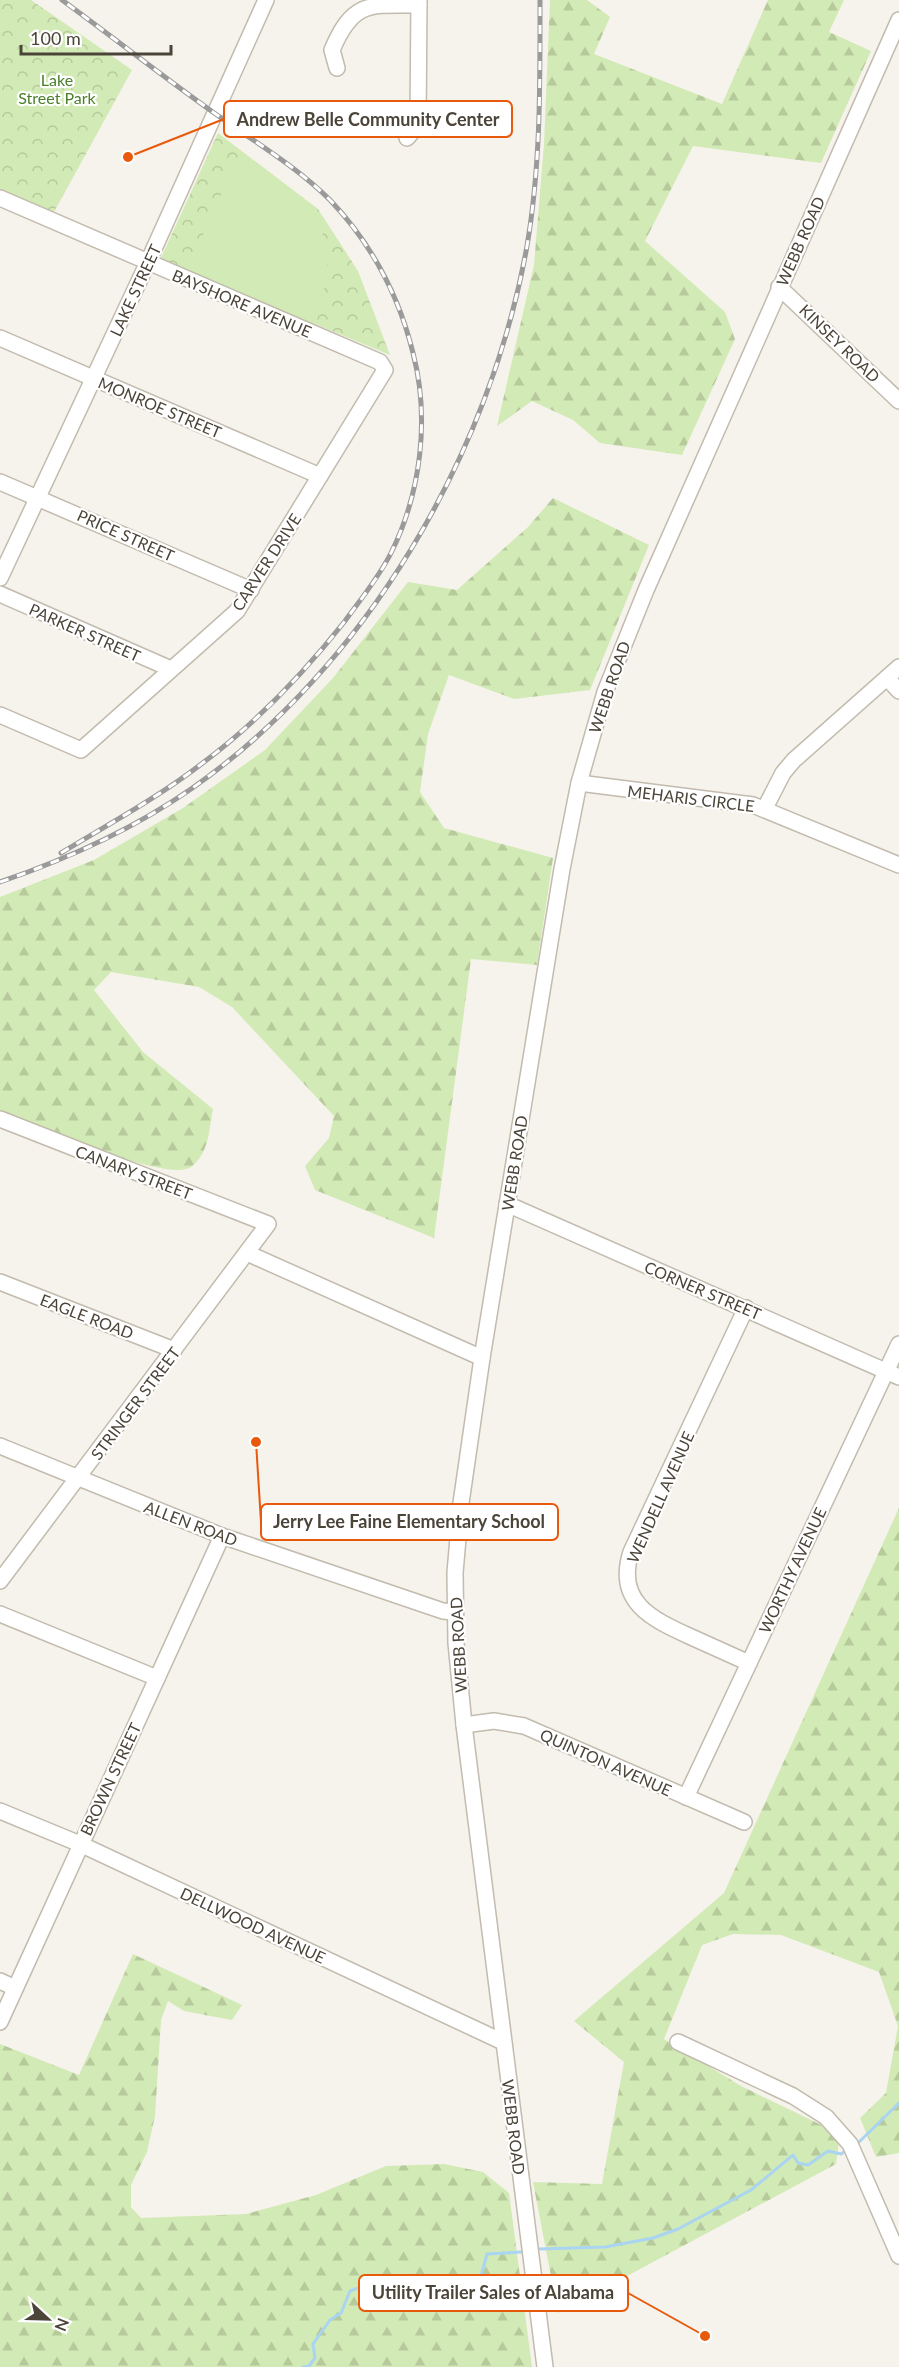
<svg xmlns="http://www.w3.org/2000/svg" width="899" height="2367" viewBox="0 0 899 2367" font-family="Lato,sans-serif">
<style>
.forest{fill:url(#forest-firs)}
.park{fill:url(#park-crowns)}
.garden{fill:#d2eab5}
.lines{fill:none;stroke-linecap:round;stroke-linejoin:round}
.stream{stroke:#a9d4f2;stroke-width:3}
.minor-casing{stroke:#c2bbae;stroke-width:18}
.minor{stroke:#fff;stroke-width:15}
.rail-casing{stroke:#9a9a9a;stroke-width:5}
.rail{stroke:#fff;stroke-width:3;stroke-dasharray:9;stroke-linecap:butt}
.labels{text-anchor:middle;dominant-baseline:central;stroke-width:4.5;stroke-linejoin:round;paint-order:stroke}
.park-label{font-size:16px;fill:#4a7f2a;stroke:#fff}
.street-label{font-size:16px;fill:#4b4439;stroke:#fff}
.leader{fill:none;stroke:#e8590c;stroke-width:2}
.callout-dot{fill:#e8590c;stroke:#fff;stroke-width:2}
.callout{fill:#fff;stroke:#e8590c;stroke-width:2}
.callout-label{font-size:18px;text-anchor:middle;font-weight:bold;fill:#4b4439}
</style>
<defs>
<pattern id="forest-firs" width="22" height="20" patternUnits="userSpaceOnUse" patternTransform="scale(1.5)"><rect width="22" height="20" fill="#d2eab5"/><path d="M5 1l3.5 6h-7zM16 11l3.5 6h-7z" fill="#b6ca9c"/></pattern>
<pattern id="park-crowns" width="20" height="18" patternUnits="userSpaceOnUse" patternTransform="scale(1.5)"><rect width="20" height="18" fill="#d2eab5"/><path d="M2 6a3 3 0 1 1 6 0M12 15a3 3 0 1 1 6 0" fill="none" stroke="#b6ca9c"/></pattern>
</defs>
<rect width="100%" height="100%" fill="#f6f3ec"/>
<!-- forest -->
<g class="forest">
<polygon points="550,0 587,0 610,17 594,54 722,104 768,0 844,0 829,32 871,51 821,163 693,146 645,241 725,312 735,339 682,455 600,443 573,420 532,401 497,426 534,265 544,144"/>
<path d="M553,498L649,545L590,690L514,699L449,675L428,734L420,792L444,828L553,858L537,965L471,959L434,1238L315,1190L305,1166L329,1138L334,1116L232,1007L199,987L111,972L94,990L143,1052L213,1109C209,1129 209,1154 191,1167C168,1184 30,1123 0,1111V897L94,860L183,808L265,750L333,678L408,582L457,590L528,527Z"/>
<polygon points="899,1508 899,2153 876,2157 860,2118 886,2093 898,2026 879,1972 781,1935 733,1934 702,1945 664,2039 741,2086 840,2134 836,2164 558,2313 533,2182 602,2184 624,2062 574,2021 724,1893"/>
<polygon points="133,1954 242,2005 232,2020 184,2011 168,2001 161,2020 155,2116 147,2152 131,2185 131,2207 141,2218 246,2214 316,2195 386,2166 444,2164 483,2172 509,2193 532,2367 0,2367 0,2044 79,2075"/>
</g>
<!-- park -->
<g class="park">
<polygon points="0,0 31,0 132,70 54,212 0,189"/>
<polygon points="218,133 318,209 358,271 390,355 160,260"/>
</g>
<!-- garden -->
<path class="garden" d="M239,155C283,181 332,211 327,270C326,288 319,307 313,324L187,270Z"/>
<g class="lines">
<!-- stream -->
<g class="stream">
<polyline points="858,2143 899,2103"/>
<polyline points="539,2249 605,2247 653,2238 678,2229 751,2190 793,2155 798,2163 808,2165 828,2151 841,2154 844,2152"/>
<polyline points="303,2367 309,2366 315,2358 313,2344 330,2320 341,2313 350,2291 369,2284 393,2280 428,2283 460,2282 481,2276 487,2254 521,2252"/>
</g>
<!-- minor casing -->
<g class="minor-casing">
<g id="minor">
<path d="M337,68L332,50C353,0 370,5 419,5"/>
<polyline points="407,138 418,125 419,0"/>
<polyline points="0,198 380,362 385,370 237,611 81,750 0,715"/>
<polyline points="779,287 899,401"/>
<polyline points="0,338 320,476"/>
<polyline points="0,482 251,590"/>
<polyline points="0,578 148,262 266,0"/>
<polyline points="0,594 171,669"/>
<polyline points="887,678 899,691"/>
<polyline points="579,783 753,805 899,865"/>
<polyline points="765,808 783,773 794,760 899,667"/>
<polyline points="0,1119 268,1224 0,1581"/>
<polyline points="507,1204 899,1377"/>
<polyline points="247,1253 482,1358"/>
<polyline points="0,1282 174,1350"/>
<path d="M746,1308L631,1552C615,1602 652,1619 689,1636C709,1645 729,1654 749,1663"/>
<polyline points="0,1446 222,1536 443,1611 454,1612"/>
<polyline points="0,1614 157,1678"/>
<polyline points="464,1725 494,1721 524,1726 744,1822"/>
<polyline points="686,1797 899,1344"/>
<polyline points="0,1811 80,1844 503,2042"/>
<polyline points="0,1981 15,1988"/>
<polyline points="0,2022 222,1536"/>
<polyline points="678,2042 793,2096 826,2117 850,2144 899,2256"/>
<polyline points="545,2367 464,1725 456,1643 455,1573 461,1503 482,1358 562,869 579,783 605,692 646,590 899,20"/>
</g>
</g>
<!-- minor -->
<use href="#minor" class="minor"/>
<!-- rail casing -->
<g class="rail-casing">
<g id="rail">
<path d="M61,853C109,824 159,797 204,762C257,722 304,673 345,621C361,599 379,577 391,553C421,493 430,418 413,353C399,296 371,243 330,200C297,167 255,142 217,115C165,78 114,38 62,0"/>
<path d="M0,882C67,859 132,830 191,789C366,667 490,454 527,246C541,164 540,82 540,0"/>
</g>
</g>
<!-- rail -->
<use href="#rail" class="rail"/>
</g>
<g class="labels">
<!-- park labels -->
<g class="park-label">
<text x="57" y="79">Lake<tspan x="57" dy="18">Street Park</tspan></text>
</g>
<!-- street labels -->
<g class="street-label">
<text transform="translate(800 241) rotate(-66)">WEBB ROAD</text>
<text transform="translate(135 290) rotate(-65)">LAKE STREET</text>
<text transform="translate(242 303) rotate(23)">BAYSHORE AVENUE</text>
<text transform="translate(840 343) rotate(44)">KINSEY ROAD</text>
<text transform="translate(160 407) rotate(23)">MONROE STREET</text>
<text transform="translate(126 535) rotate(24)">PRICE STREET</text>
<text transform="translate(266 562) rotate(-57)">CARVER DRIVE</text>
<text transform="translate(85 632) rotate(24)">PARKER STREET</text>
<text transform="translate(609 687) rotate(-71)">WEBB ROAD</text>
<text transform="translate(691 798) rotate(7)">MEHARIS CIRCLE</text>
<text transform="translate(514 1163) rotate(-81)">WEBB ROAD</text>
<text transform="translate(134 1172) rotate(21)">CANARY STREET</text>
<text transform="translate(703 1290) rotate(23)">CORNER STREET</text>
<text transform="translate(87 1316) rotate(21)">EAGLE ROAD</text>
<text transform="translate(135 1403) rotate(-53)">STRINGER STREET</text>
<text transform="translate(660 1497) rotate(-66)">WENDELL AVENUE</text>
<text transform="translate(191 1523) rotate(21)">ALLEN ROAD</text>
<text transform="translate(792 1570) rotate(-65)">WORTHY AVENUE</text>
<text transform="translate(458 1645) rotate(-93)">WEBB ROAD</text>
<text transform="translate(606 1762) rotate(24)">QUINTON AVENUE</text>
<text transform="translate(110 1779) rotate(-65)">BROWN STREET</text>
<text transform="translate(253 1925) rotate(25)">DELLWOOD AVENUE</text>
<text transform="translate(514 2127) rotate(83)">WEBB ROAD</text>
</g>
</g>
<!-- callouts -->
<path class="leader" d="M128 157L224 119M256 1442L261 1522M705 2336L628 2293"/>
<g class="callout-dot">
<circle cx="128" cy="157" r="6"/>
<circle cx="256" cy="1442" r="6"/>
<circle cx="705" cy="2336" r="6"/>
</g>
<g class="callout">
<rect x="224" y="101" width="288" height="36" rx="6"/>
<rect x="261" y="1504" width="297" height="36" rx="6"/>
<rect x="359" y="2275" width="269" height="36" rx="6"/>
</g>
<g class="callout-label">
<text x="368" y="126">Andrew Belle Community Center</text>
<text x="409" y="1528">Jerry Lee Faine Elementary School</text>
<text x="493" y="2299">Utility Trailer Sales of Alabama</text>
</g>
<!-- north arrow -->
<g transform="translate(48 2319) rotate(112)" stroke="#ffffff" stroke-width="4.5" paint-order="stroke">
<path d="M0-4.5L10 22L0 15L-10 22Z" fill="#4b4439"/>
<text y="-9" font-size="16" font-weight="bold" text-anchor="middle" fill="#4b4439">N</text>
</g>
<!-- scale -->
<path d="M21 45v9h150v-9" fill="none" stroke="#4b4439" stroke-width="3"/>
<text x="30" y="45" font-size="18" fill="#4b4439" stroke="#ffffff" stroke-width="4.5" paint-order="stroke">100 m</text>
</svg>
